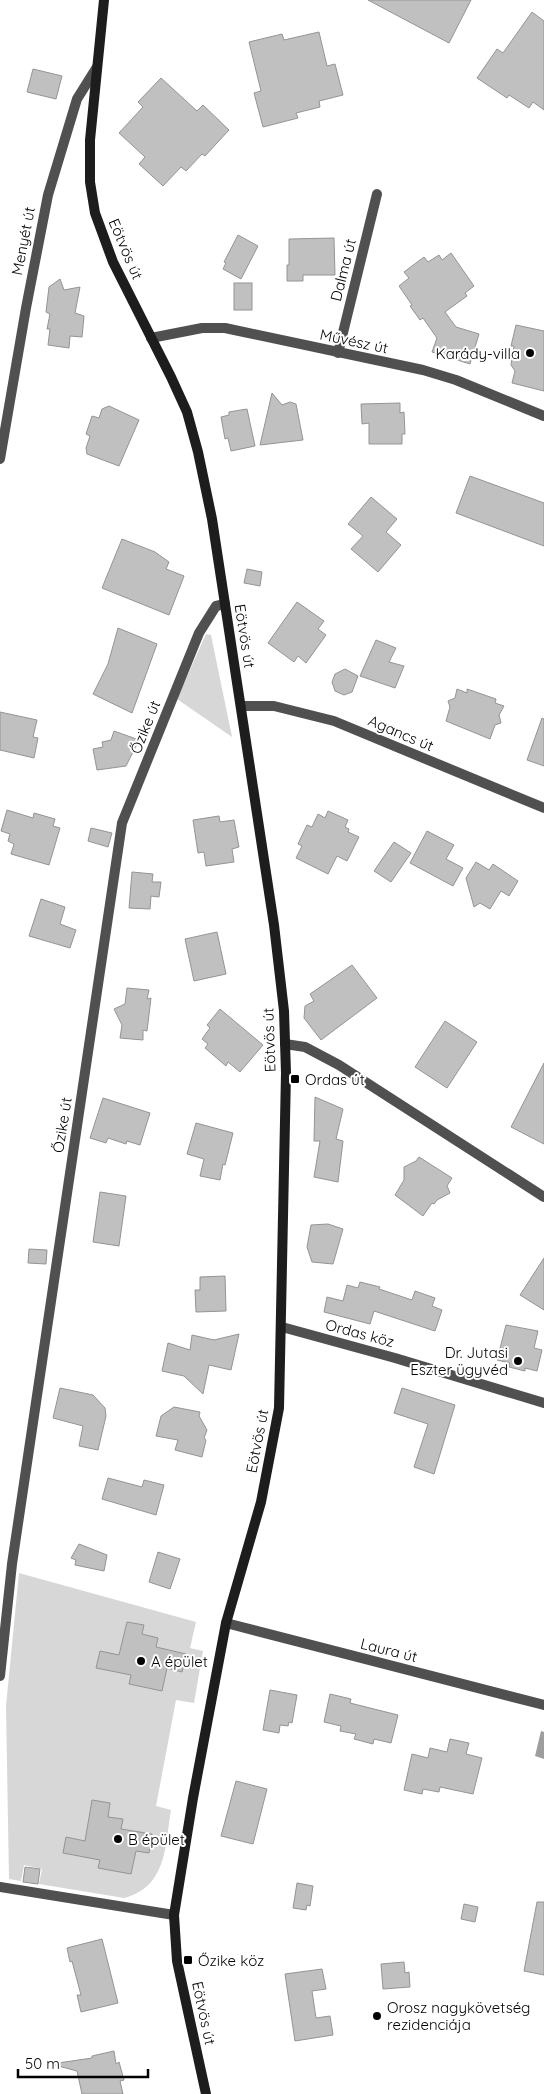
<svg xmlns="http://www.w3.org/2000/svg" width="544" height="2094" viewBox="0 0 544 2094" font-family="Quicksand,sans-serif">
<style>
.green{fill:#d7d7d7}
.water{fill:#9e9e9e}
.building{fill:#c0c0c0;stroke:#949494}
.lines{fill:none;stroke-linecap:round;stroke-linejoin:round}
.street{stroke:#505050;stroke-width:10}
.secondary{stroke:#1d1d1d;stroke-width:10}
.poi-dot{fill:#000;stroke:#fff;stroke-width:2}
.labels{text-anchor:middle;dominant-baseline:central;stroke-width:4;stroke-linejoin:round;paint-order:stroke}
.street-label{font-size:15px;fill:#000;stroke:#fff}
.poi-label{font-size:15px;fill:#000;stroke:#fff;text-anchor:start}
</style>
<rect width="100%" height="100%" fill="#fff"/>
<!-- green -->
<g class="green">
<polygon points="206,634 211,635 232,737 177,699"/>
<path d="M19,1573L196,1622L190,1648L203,1651L194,1703L176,1700L156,1806L171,1810C165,1846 167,1887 124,1898L39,1884L42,1869L24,1865L21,1881L9,1879L6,1706Z"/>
</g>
<!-- water -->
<polygon class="water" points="541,1731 544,1732 544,1759 535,1756"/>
<!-- building -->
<g class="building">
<polygon points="368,0 471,0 449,43"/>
<polygon points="532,12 544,21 544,110 533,102 529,108 509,95 507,98 477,78 497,49 503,53"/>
<polygon points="319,32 327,66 335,64 343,95 319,101 320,107 296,113 298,118 263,127 254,93 261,91 249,42 282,34 284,40"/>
<polygon points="33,69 62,76 56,99 27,92"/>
<polygon points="161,78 197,111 203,105 229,130 205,156 202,154 186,171 181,167 163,186 139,164 145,157 119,133 143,107 138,102"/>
<polygon points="238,235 258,246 241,279 223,269 226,263 224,262"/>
<polygon points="334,238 335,275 303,275 303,281 287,281 287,265 289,265 289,239"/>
<polygon points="451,253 474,286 465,293 467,296 445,312 456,327 479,334 470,364 432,352 437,338 423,318 420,320 410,306 412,305 399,286 409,278 404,272 424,257 428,262 439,255 442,260"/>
<polygon points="60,279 64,290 80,287 75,313 84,316 82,337 70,336 69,348 48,345 50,329 47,329 50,314 46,312 49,287"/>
<rect x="234" y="283" width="18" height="27"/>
<polygon points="516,325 544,331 544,391 512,383 515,371 511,365 514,346 511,346"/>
<polygon points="272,393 282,405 290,402 296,404 303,440 260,445"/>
<polygon points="400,403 400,413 404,412 405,434 402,434 402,444 369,444 369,423 362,424 361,404"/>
<polygon points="109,406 139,420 119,466 87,454 86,448 90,436 86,434 92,416 99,418 102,409"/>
<polygon points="247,409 255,446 231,451 228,438 225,439 221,417 229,415 229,412"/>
<polygon points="470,476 544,503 544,546 456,513"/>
<polygon points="371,497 397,519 386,532 401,545 378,572 351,549 363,536 348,524"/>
<polygon points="122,539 155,552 169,562 166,569 184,576 169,615 102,588"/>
<polygon points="247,569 262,572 260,586 244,583"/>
<polygon points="297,602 324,621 318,629 326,635 306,663 298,656 294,662 268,643"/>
<polygon points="118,628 157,644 132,713 93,694 108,664"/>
<polygon points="376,640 396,648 389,662 404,666 395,688 360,676"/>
<polygon points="345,669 358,676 352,692 344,695 335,691 332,682 335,674"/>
<polygon points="457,689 467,693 467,689 496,699 495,703 504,706 499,715 501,723 495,725 490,739 446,721 450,707 448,701 455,698"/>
<polygon points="0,712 37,720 33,737 38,738 34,758 0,750"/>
<polygon points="542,718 544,719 544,766 527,760"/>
<polygon points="114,731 139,740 126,766 97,770 93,749 103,747 102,742 111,740"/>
<polygon points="7,810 33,818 34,813 55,819 53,826 60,828 49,865 11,854 14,844 8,841 10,834 1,831"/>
<polygon points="328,811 348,820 345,827 349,829 348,832 359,837 347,861 337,856 328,874 296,858 302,846 298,844 307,825 312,827 318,814 325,818"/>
<polygon points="219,816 220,822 234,820 239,847 232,849 234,862 206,866 204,852 198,853 193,820"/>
<polygon points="91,828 112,833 108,847 88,841"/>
<polygon points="427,831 454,845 446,859 463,868 453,886 410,863"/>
<polygon points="394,842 411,853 391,882 374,871"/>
<polygon points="476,862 489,870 493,864 518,881 509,896 501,891 490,909 480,903 474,907 466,878"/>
<polygon points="132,872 153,874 152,882 161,882 159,897 151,896 150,909 129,908"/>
<polygon points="41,899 65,907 60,924 76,930 70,948 29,936"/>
<polygon points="217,932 226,974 194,981 185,939"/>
<polygon points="352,965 377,998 321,1040 304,1018 305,1006 314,1001 310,994"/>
<polygon points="127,988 149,990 147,999 151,998 147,1031 143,1030 143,1040 120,1038 122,1025 114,1009 125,1004"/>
<polygon points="220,1009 263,1045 240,1072 228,1062 226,1066 205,1048 208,1044 202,1039 210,1028 207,1025"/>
<polygon points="445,1021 477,1042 447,1088 415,1067"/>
<polygon points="544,1063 544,1144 511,1127"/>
<polygon points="315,1097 343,1109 336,1139 343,1141 338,1182 314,1177 320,1141 314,1141"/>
<polygon points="103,1098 150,1113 140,1145 127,1141 126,1144 108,1138 106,1143 90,1138"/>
<polygon points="196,1123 233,1133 225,1165 223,1164 220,1180 200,1176 204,1159 187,1154"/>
<polygon points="419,1157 452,1178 447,1186 450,1193 437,1200 434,1204 432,1203 423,1216 395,1195 404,1180 404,1167 416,1161"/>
<polygon points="100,1192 126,1196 119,1246 93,1242"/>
<polygon points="328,1224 343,1229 333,1264 312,1262 307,1247 311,1225"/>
<polygon points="29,1249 47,1250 46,1264 28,1263"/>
<polygon points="544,1258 544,1310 520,1295"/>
<polygon points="225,1276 226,1311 196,1312 195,1290 200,1290 200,1277"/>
<polygon points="360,1282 380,1287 379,1289 412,1300 415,1291 435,1298 432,1306 442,1310 435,1331 374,1311 370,1324 324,1312 327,1297 343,1301 347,1285 358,1288"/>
<polygon points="506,1325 538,1331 534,1348 542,1350 537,1371 525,1368 525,1371 509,1367 510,1363 497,1360"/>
<polygon points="239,1334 231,1370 209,1365 203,1394 184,1376 162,1371 168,1343 190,1350 192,1335 214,1340"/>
<polygon points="60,1388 93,1395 105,1408 106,1416 98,1450 79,1446 83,1426 53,1418"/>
<polygon points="402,1388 455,1405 434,1474 414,1467 428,1424 394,1413"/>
<polygon points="174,1407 200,1412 199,1416 207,1430 204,1438 206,1440 202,1457 175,1450 178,1440 156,1436 161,1416"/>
<polygon points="108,1478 142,1487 144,1480 164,1485 156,1515 102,1499"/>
<polygon points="79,1544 107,1555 104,1571 75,1565 76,1560 71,1558"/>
<polygon points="158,1552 180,1559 170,1589 149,1582"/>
<polygon points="127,1622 144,1625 142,1634 158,1638 156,1647 186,1654 182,1672 167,1668 162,1691 129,1684 131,1675 96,1668 100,1651 119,1655"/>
<polygon points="270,1690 297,1695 292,1723 289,1722 288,1726 280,1725 279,1733 263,1730"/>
<polygon points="330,1694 351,1699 350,1703 398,1715 391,1743 374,1739 373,1744 354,1739 356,1734 340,1731 341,1726 324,1722"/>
<polygon points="450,1739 469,1743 466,1754 482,1758 473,1794 440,1787 439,1792 423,1789 422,1794 404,1790 412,1754 428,1758 430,1748 447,1752"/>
<polygon points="236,1781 267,1789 253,1844 221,1836"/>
<polygon points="92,1800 110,1803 108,1817 123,1819 121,1829 152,1834 149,1853 136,1851 131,1874 98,1868 100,1860 63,1853 66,1837 85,1841"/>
<polygon points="25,1867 40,1869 38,1884 23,1882"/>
<polygon points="297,1883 313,1886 310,1906 307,1905 306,1910 293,1908"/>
<polygon points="537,1902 544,1902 544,1975 524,1971"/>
<polygon points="464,1904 478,1907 475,1922 461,1919"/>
<polygon points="102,1939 118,2003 81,2012 77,1995 81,1995 72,1961 70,1962 67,1948"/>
<polygon points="404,1962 405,1973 409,1972 410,1987 383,1989 381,1964"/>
<polygon points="322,1969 326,1989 312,1991 316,2018 330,2016 333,2035 295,2041 285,1974"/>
<polygon points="114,2051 116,2064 119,2062 124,2080 120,2081 123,2094 82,2094 77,2071 51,2064 92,2058 92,2056"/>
</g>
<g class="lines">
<!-- street -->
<g class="street">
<polyline points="151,338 202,328 225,328 423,370 456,380 544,416"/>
<polyline points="338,353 377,194"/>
<polyline points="0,459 26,308 48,195 77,99 97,67"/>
<polyline points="241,706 274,706 334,721 544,808"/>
<polyline points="285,1044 305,1047 339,1065 544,1197"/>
<polyline points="282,1327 395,1358 544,1403"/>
<polyline points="226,1623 544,1705"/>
<polyline points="0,1676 12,1564 122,823 199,633 216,606 225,604"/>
<polyline points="0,1887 174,1915"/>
</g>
<!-- secondary -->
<polyline class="secondary" points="104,0 90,140 90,182 95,213 113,262 171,377 187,412 198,452 212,519 274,925 284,1011 286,1073 279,1408 261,1502 226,1623 193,1798 174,1915 177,1961 206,2094"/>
</g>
<!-- markers -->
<g class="poi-dot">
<circle cx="530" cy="353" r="5"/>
<rect x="290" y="1074" width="10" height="10" rx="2.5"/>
<circle cx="518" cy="1361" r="5"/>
<circle cx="141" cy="1661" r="5"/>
<circle cx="118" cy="1839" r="5"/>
<rect x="183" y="1955" width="10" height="10" rx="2.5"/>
<circle cx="377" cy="2016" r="5"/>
</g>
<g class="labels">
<!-- street labels -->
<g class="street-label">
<text transform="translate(23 241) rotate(-79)">Menyét út</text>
<text transform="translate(126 249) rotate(67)">Eötvös út</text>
<text transform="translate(343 270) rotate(-76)">Dalma út</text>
<text transform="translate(354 341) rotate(12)">Művész út</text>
<text transform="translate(245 636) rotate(81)">Eötvös út</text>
<text transform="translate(145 727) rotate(-68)">Őzike út</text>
<text transform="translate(401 733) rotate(23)">Agancs út</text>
<text transform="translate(269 1040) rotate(-92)">Eötvös út</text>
<text transform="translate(62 1125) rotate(-81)">Őzike út</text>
<text transform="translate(360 1333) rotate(15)">Ordas köz</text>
<text transform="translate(257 1441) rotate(-79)">Eötvös út</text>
<text transform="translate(389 1650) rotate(14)">Laura út</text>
<text transform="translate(204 2013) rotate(78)">Eötvös út</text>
</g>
<!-- poi labels -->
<g class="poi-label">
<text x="520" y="353" text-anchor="end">Karády-villa</text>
<text x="305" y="1079">Ordas út</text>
<text x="508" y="1352" text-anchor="end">Dr. Jutasi<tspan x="508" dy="17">Eszter ügyvéd</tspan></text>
<text x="151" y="1661">A épület</text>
<text x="128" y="1839">B épület</text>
<text x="198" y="1960">Őzike köz</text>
<text x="387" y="2007">Orosz nagykövetség<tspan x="387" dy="17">rezidenciája</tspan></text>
</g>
</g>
<!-- scale -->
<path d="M18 2069v8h130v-8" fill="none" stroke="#000000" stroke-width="2.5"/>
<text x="25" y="2069" font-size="15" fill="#000000" stroke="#ffffff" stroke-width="4" paint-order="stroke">50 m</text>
</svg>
